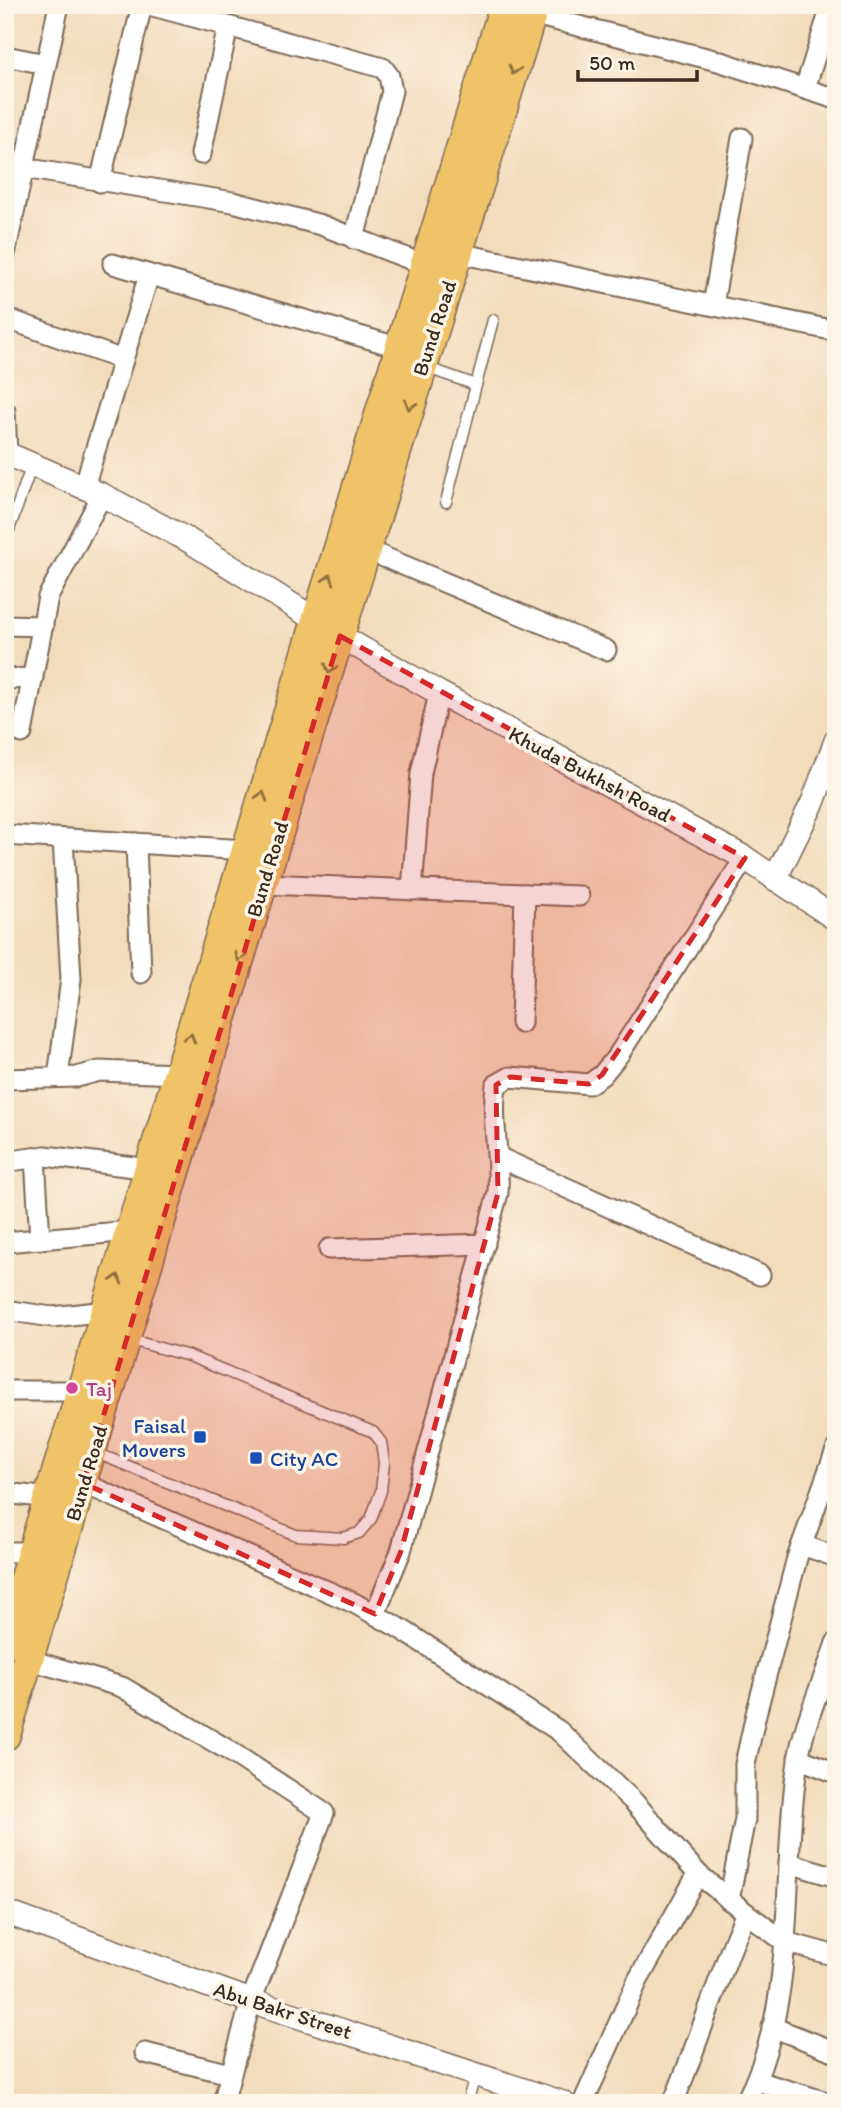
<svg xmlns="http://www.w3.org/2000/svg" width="841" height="2108" viewBox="0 0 841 2108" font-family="Itim,sans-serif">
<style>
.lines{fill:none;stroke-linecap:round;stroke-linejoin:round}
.service-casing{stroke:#7b6855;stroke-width:13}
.minor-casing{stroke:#7b6855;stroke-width:23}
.tertiary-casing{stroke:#7b6855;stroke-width:26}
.primary-casing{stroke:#7b6855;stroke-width:33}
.service{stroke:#fff;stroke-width:10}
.minor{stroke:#fff;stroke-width:19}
.tertiary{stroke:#fff;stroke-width:23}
.primary{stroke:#f0c369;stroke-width:30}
.oneway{stroke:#8c6f40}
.marked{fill:#d62828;fill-opacity:0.2;stroke:#d62828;stroke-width:5;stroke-dasharray:14 9;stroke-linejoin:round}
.hotel-dot{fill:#d1479c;stroke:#fcf5e5;stroke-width:2.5}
.transit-dot{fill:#1a4fb4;stroke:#fcf5e5;stroke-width:2.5}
.labels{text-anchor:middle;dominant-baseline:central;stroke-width:7;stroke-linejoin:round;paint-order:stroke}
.street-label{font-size:21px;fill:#3b2a1e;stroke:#fcf5e5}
.hotel-label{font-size:21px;fill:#b23c85;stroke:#fcf5e5;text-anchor:start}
.transit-label{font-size:21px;fill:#164399;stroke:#fcf5e5;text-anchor:end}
</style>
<rect width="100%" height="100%" fill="#fcf5e5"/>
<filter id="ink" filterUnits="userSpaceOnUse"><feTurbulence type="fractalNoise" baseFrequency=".0143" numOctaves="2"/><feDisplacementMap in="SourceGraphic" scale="14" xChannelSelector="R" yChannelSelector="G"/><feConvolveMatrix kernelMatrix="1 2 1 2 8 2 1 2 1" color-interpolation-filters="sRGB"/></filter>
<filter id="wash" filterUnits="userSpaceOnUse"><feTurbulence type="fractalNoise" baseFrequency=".00686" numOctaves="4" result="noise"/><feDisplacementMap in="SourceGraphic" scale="28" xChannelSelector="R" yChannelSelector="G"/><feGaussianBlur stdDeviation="1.57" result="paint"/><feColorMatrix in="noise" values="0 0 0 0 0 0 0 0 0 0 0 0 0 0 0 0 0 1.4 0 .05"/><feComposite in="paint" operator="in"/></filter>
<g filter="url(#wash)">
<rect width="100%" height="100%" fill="#f2dcbc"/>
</g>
<g filter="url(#ink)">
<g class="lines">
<!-- service casing -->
<g class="service-casing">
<g id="service">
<polyline points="425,367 476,385 493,320"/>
<polyline points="446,502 476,385"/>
<polyline points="5,541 32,465"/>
<polyline points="94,1452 296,1535 343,1538 359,1533 371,1519 381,1491 384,1463 381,1442 373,1432 189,1356 127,1339"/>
<polyline points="467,2103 476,2073"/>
</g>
</g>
<!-- minor casing -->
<g class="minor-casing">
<g id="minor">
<polyline points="149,5 383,68 389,76 392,91 354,239"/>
<polyline points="531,14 718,61 836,99"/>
<polyline points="5,56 46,64"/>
<polyline points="805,88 831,7"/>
<polyline points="201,154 228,26"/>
<polyline points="5,165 233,202 321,225 425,265"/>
<polyline points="100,182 142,5"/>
<polyline points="458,253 836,331"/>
<polyline points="5,254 59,5"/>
<polyline points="113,264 411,351"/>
<polyline points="713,305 742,138"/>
<polyline points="5,318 123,360"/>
<polyline points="5,411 7,454"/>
<polyline points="84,487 149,275"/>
<polyline points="367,550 606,650"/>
<polyline points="5,625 43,626"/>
<polyline points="5,679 33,678"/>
<polyline points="22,733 48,597 102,495"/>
<polyline points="5,835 246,850"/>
<polyline points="136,843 141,973"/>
<polyline points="263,884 579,896"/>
<polyline points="412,890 421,773 439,693"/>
<polyline points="521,1023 525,894"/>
<polyline points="58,1077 71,979 63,839"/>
<polyline points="5,1079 77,1077 99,1071 179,1074"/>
<polyline points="35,1158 40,1239"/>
<polyline points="500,1158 760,1275"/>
<polyline points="5,1162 45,1156 150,1169"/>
<polyline points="5,1242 131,1231"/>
<polyline points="329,1249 485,1244"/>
<polyline points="5,1310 52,1317 107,1311"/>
<polyline points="5,1391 83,1391"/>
<polyline points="83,1483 354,1603 401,1629 559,1731 634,1802 698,1874 746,1913 785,1942 836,1956"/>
<polyline points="5,1493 50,1498"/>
<polyline points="802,1545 836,1557"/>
<polyline points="5,1552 33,1552"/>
<path d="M375,1614L401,1551L498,1193C500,1156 491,1121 496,1085L510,1077L589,1084L602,1075L619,1054L745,858"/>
<polyline points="30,1660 122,1687 228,1750 324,1813 251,2001 223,2103"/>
<polyline points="798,1758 836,1773"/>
<polyline points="789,1863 836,1877"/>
<polyline points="729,1900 745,1819 745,1764 756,1714 797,1558 836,1450"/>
<polyline points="772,2027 836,2052"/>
<polyline points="145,2053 230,2074"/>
<polyline points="757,2081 830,2103"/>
<polyline points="583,2103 638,1980 698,1874"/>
<path d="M673,2103C700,2040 718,1975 746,1913"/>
<path d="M745,2103C800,2000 780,1873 798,1761C803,1724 824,1680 836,1643"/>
</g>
</g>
<!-- tertiary casing -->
<g class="tertiary-casing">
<g id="tertiary">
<polyline points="5,453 102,495 188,540 316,620"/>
<polyline points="340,636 439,693 745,858 836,919"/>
<polyline points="775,879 813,802 836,741"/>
<polyline points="5,1912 251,2001 563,2103"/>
</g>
</g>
<!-- primary casing -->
<g class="primary-casing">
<g id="primary">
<polyline points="5,1643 505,5"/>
<polyline points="5,1735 242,949 534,5"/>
</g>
</g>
<!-- service -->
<use href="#service" class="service"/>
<!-- minor -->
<use href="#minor" class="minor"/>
<!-- tertiary -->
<use href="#tertiary" class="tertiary"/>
<!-- primary -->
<use href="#primary" class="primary"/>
</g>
<!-- one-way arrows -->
<defs><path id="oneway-chevron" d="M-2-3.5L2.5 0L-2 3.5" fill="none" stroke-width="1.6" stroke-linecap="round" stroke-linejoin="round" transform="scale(1.75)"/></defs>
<g class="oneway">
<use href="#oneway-chevron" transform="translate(514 70) rotate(107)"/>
<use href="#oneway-chevron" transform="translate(410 405) rotate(107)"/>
<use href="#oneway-chevron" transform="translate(329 579) rotate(-73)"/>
<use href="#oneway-chevron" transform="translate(330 669) rotate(107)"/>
<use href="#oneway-chevron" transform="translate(262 796) rotate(-73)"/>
<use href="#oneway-chevron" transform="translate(240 957) rotate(107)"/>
<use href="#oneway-chevron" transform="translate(190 1038) rotate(-73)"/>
<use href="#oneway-chevron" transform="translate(117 1279) rotate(-73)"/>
</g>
</g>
<!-- marked area -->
<path class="marked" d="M340,636L745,858L602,1075L589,1084L510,1077L496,1085L498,1193L401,1551L375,1614L83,1483Z"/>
<!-- markers -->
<circle class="hotel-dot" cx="72" cy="1388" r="7"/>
<g class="transit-dot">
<rect x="193" y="1430" width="14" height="14" rx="3.5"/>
<rect x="249" y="1451" width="14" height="14" rx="3.5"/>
</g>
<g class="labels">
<!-- street labels -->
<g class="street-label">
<text transform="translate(434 328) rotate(-72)">Bund Road</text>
<text transform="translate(590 774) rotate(28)">Khuda Bukhsh Road</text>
<text transform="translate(267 869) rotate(-73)">Bund Road</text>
<text transform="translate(86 1473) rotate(-73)">Bund Road</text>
<text transform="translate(283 2010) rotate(18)">Abu Bakr Street</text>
</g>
<!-- hotel labels -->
<g class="hotel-label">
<text x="86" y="1388">Taj</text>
</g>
<!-- transit labels -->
<g class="transit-label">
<text x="186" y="1425">Faisal<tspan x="186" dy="24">Movers</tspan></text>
<text x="270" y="1458" text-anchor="start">City AC</text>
</g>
</g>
<!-- margin -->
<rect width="841" height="2108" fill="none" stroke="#fcf5e5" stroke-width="28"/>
<!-- scale -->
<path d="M578 70v10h119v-10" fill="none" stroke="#3b2a1e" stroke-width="3.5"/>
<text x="589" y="70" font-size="21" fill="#3b2a1e" stroke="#fcf5e5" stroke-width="5" paint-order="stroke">50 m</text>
</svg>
